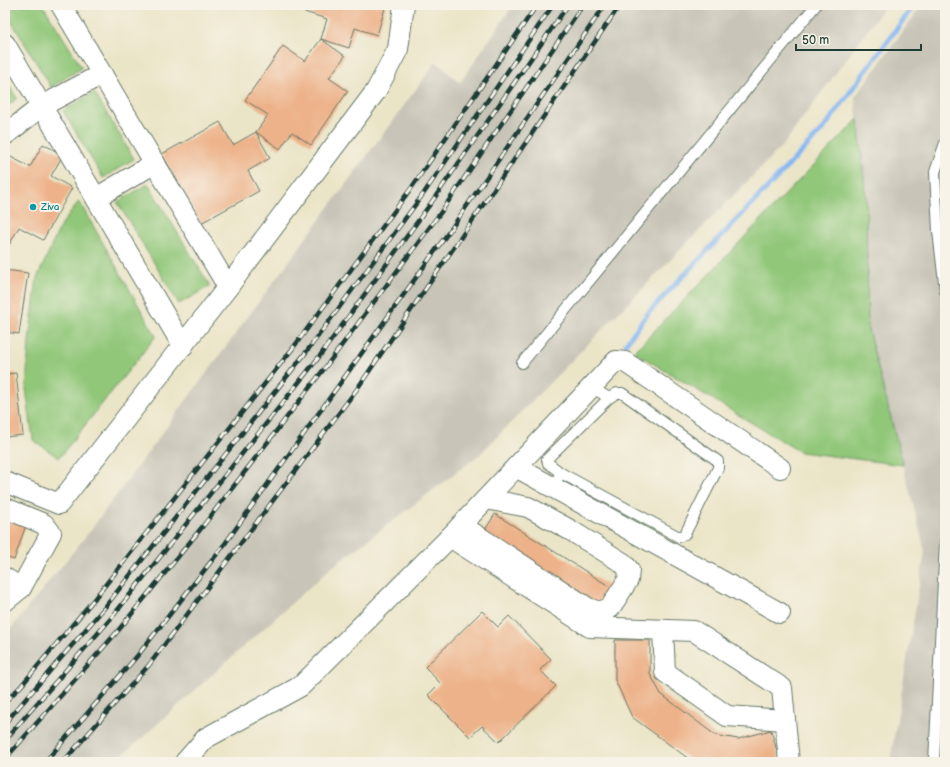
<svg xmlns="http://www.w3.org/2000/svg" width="950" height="767" viewBox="0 0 950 767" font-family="'Balsamiq Sans',sans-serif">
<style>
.industrial{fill:#c8c4b8}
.green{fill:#91c779;stroke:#588256}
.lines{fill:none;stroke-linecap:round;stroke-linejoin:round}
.stream{stroke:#86b7f2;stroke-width:5}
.building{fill:#edb289}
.service-casing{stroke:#667868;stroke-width:12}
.minor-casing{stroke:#667868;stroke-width:22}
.service{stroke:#fff;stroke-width:10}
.minor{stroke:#fff;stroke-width:20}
.rail-casing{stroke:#1f3d34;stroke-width:4.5}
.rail{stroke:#f7f3e8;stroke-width:3;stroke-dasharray:9;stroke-linecap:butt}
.culture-dot{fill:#0f9aa8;stroke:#f7f3e8;stroke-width:1.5}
.labels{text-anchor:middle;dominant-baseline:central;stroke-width:4;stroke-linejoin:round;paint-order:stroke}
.culture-label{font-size:10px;fill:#0d838f;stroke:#f7f3e8;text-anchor:start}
</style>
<rect width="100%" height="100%" fill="#f7f3e8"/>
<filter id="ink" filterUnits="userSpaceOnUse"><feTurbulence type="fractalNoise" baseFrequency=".025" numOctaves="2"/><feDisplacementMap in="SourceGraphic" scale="8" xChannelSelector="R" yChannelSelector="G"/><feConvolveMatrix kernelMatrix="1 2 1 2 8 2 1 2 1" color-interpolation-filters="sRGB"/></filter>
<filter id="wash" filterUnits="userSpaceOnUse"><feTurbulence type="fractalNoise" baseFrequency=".012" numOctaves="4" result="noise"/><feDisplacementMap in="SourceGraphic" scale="16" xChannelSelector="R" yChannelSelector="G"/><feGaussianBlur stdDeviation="0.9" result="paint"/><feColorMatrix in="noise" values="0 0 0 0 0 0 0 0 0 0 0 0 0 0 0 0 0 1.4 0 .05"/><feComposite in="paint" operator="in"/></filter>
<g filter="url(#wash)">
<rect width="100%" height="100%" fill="#ebe5c8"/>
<!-- industrial -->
<g class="industrial">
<polygon points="513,5 886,5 783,145 480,454 331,568 115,762 5,762 5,636 90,531 436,62 460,83"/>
<polygon points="922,5 945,5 945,762 890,762 925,551 868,329 866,198 855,97"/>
</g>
<!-- green -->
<g class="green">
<polygon points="5,5 43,5 82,68 51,87 5,11"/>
<polygon points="5,80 17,98 5,109"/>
<polygon points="94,92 134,159 103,178 63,111"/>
<polygon points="858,119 866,198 868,329 903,465 800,452 634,352"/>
<polygon points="148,184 210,286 179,304 117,202"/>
<polygon points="79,201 156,336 59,458 33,440 26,389 29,341 37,278 61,225"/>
</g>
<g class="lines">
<!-- stream -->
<polyline class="stream" points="626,343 649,312 824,128 914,5"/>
</g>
<g id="blocks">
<!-- building -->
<g class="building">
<polygon points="303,5 386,5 377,35 355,28 349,48 321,39 327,19 301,11"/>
<polygon points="321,39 345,56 329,78 348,91 311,145 292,132 280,149 256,132 268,115 245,100 283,46 305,61"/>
<polygon points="220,122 233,145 256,132 270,158 248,171 259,191 201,223 162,154"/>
<polygon points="43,144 63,155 51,176 72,188 43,240 19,227 8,247 5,259 5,158 7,155 30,167"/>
<polygon points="5,270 28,273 19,334 5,332"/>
<polygon points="16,373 23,435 5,437 5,374"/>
<polygon points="495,514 612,588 600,608 483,533"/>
<polygon points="5,518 26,525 14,560 5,557"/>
<polygon points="482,611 498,627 509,616 551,659 540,670 556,686 499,742 482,726 470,737 428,695 440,683 425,667"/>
<polygon points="615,640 650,640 650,674 661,694 715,735 738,739 771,730 780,762 693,762 632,717 615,680"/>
</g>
</g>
</g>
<g filter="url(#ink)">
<use href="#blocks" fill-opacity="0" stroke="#667868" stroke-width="1"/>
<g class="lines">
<!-- service casing -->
<g class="service-casing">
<g id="service">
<polyline points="945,143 935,172 938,231 945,291"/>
<polyline points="522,363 816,5"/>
<polyline points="561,473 548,463 547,459 609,398"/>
<polyline points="552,488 561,473 679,537 685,534 718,468 718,461 622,393 617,393 609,398 593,388"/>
<polyline points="934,762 945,542"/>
</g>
</g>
<!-- minor casing -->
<g class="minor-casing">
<g id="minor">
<polyline points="61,5 228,287"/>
<polyline points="5,44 183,346"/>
<polyline points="5,135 42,106 102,74"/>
<polyline points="96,198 155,163"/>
<polyline points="516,467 780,613"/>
<polyline points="5,482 59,504 228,287 376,91 398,49 404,5"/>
<polyline points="5,508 44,524 51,533 21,588 5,578"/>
<polyline points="461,525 588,608 599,612 610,608 628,580 629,570 623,563 570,530 528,507 486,499"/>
<polyline points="450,537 590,627 694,631 782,688 789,762"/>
<polyline points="5,601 21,588"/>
<polyline points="663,630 665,672 727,716 785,720"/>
<polyline points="185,762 206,738 301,686 450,537 616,361 625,362 780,468"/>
</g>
</g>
<!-- service -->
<use href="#service" class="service"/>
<!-- minor -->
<use href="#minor" class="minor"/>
<!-- rail casing -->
<g class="rail-casing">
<g id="rail">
<polyline points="5,702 21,686 95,598 293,348 412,187 537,5"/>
<polyline points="5,723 105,607 307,351 424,193 553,5"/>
<polyline points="5,740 113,616 319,357 431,203 568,5"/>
<polyline points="5,759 117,632 203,526 324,369 441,212 583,5"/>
<polyline points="45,762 138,655 224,545 453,226 605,5"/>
<polyline points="63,762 149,665 357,389 620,5"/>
</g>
</g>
<!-- rail -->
<use href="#rail" class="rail"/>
</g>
</g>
<!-- markers -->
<circle class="culture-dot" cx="33" cy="207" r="4"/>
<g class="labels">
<!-- culture labels -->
<g class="culture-label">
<text x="41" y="207">Ziva</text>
</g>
</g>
<!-- margin -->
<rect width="950" height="767" fill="none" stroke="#f7f3e8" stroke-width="20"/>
<!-- scale -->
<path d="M796 44v6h125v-6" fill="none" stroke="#1f3d34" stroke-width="2"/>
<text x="802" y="44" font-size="12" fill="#1f3d34" stroke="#f7f3e8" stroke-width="3" paint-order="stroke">50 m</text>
</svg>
